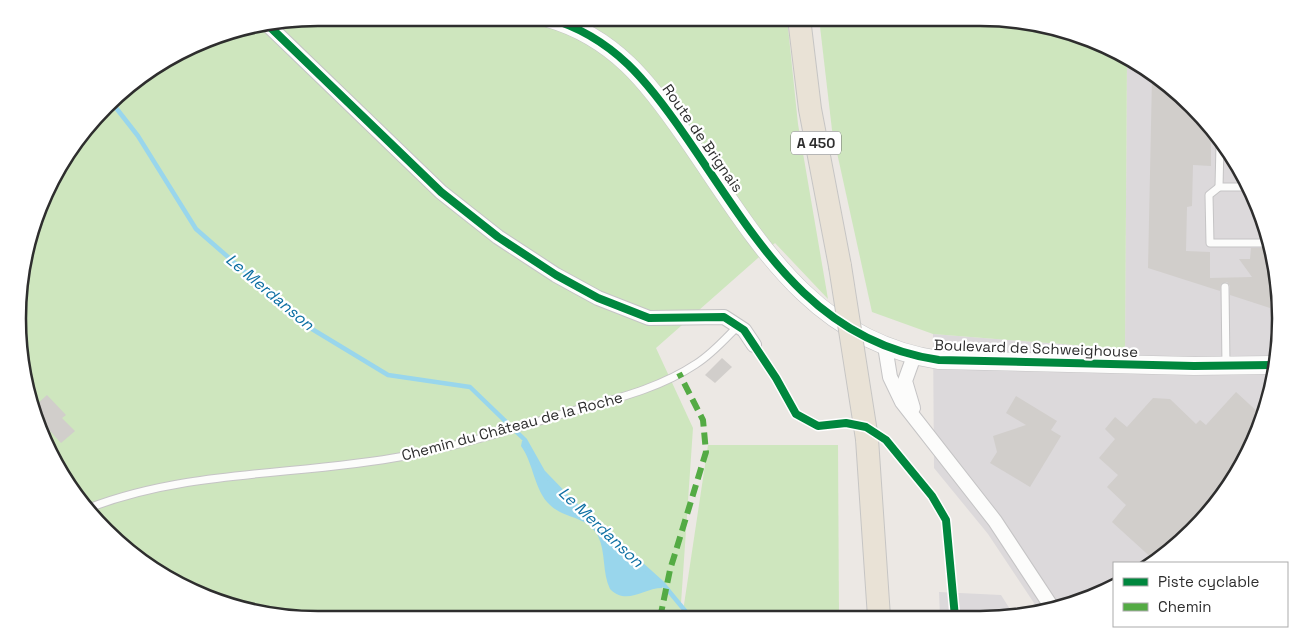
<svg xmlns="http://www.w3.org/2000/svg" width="1298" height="637" viewBox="0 0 1298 637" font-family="'Space Grotesk',sans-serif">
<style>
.industrial{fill:#dcd9db}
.green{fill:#cee6be}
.water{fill:#99d6ec}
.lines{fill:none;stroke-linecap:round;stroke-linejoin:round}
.stream{stroke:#99d6ec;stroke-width:4.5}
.building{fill:#d1cecb}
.service-casing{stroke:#c5c4c5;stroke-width:9}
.minor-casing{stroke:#c5c4c5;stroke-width:16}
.tertiary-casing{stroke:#c5c4c5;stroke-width:19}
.trunk-casing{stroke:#c6c5c4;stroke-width:24}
.service{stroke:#fcfcfb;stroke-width:7}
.minor{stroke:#fcfcfb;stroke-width:14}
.tertiary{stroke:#fcfcfb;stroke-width:18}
.trunk{stroke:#e9e2d6;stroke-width:22}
.trunk-bridge-casing{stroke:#c6c5c4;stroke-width:24;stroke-linecap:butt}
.trunk-bridge{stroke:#e9e2d6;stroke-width:22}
.quiet{stroke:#54ab44;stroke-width:6;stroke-dasharray:12 6;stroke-linecap:butt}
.cycleway-casing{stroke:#fff;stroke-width:11}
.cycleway{stroke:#00873e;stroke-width:8}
.labels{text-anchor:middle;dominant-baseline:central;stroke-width:4.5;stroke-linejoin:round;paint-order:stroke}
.shield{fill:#fff;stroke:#6d6d6d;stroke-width:1}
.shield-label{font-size:14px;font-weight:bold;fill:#2e2e2e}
.street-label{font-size:15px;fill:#2e2e2e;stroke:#fff}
.water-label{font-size:16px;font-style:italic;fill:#0d6fa3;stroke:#fff}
.rim{fill:none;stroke:#2e2e2e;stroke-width:2.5}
</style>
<rect width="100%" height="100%" fill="#ece8e4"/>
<!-- industrial -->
<g class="industrial">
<polygon points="1127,59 1206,120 1264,221 1280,338 1250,451 1206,517 1153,563 1114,563 1114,585 1077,603 1040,612 988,534 934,468 933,334 1125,349"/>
<polygon points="939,592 1001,595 1015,617 940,617"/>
</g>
<!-- green -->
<g class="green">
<polygon points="319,18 787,18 798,124 828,299 775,243 656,348 693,428 680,618 299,619 186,589 105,531 48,451 20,358 23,259 68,152 135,80 221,34"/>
<polygon points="819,18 999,18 1112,48 1127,59 1125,349 933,334 872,312 832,130"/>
<polygon points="708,445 838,445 839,617 682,618"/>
</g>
<!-- water -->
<path class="water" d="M525,440L543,472L572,502L663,584L662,588C643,588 627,606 610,589C602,573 606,552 598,536C588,516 564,519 550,505C534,490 534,464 521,446L522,441Z"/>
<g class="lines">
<!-- stream -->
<polyline class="stream" points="113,104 138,136 196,229 307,326 388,375 470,387 525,440 543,472 572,502 663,584 691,618"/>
</g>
<!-- building -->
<g class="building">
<polygon points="1152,78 1206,120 1211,130 1211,166 1193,165 1192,206 1187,207 1186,251 1210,252 1210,278 1252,277 1239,259 1250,259 1251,248 1268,248 1272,277 1270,308 1230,295 1230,286 1227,282 1221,284 1220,291 1148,268"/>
<polygon points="722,358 732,367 715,383 705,375"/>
<polygon points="1236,392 1260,414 1250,451 1206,517 1155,561 1112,522 1126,505 1107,487 1118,475 1099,458 1115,439 1105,429 1115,417 1127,427 1153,398 1170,399 1196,424 1200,420 1206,425"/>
<polygon points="47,395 66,415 62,418 75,431 61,443 38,418 36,411 40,408 37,404"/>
<polygon points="1016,396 1057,421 1051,430 1061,436 1030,487 990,463 997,452 993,436 1026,425 1006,413"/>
</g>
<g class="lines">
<!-- service casing -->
<g class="service-casing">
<g id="service">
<polyline points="1219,187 1220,144"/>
<polyline points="1244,187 1219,187 1209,195 1210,243 1267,243"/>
<polyline points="1225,287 1226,366"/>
<path d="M89,508C190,469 300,476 405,456C459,446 513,429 566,413C610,400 657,390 696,364C712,354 725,339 738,326"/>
</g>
</g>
<!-- minor casing -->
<g class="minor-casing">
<g id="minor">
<polyline points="269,26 441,192 498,237 556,275 598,298 649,318 724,317 744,330 754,345"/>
<polyline points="885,346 890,377 902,402 995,521 1053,609"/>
<polyline points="913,408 905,381 914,356"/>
</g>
</g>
<!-- tertiary casing -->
<g class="tertiary-casing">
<path id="tertiary" d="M548,18C614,37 649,83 686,137C754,235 809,341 939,360L1194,366L1273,365"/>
</g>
<!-- trunk casing -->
<g class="trunk-casing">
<g id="trunk">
<polyline points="799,18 810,109 840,266"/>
<polyline points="867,439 879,617"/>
</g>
</g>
<!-- service -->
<use href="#service" class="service"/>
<!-- minor -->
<use href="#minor" class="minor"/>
<!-- tertiary -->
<use href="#tertiary" class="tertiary"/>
<!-- trunk -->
<use href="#trunk" class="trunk"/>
<!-- trunk-bridge casing -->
<g class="trunk-bridge-casing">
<polyline id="trunk-bridge" points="840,266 867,439"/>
</g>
<!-- trunk-bridge -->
<use href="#trunk-bridge" class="trunk-bridge"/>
<!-- quiet -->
<polyline class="quiet" points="660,618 670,570 706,452 703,420 679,373"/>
<!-- cycleway casing -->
<g class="cycleway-casing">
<g id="cycleway">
<path d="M548,18C614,37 649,83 686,137C754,235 809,341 939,360L1194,366L1273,365"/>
<polyline points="269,26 441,192 498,237 556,275 598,298 649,318 724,317 744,330 776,378 796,414 818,426 846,423 866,427 886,440 932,496 946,520 955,617"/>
</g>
</g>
<!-- cycleway -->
<use href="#cycleway" class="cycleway"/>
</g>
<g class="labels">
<!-- shield labels -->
<rect class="shield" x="791" y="131.5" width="50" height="23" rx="4"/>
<g class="shield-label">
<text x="816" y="143">A 450</text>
</g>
<!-- street labels -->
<g class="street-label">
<text transform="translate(703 138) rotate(55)">Route de Brignais</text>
<text transform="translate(1036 348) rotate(2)">Boulevard de Schweighouse</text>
<text transform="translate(512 426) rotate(-15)">Chemin du Château de la Roche</text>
</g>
<!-- water labels -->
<g class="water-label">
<text transform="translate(270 292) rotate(40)">Le Merdanson</text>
<text transform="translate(601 527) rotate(43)">Le Merdanson</text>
</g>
</g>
<!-- crop -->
<path d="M0 0H1298V637H0ZM318 26H980A292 292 0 0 1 1272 318V319A292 292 0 0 1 980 611H318A292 292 0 0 1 26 319V318A292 292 0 0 1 318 26Z" fill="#fff" fill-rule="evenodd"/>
<path class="rim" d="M318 26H980A292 292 0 0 1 1272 318V319A292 292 0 0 1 980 611H318A292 292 0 0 1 26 319V318A292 292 0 0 1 318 26Z"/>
<!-- legend -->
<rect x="1113" y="562" width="175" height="65" fill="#ffffff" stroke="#ababab"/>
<rect x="1123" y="578" width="25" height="8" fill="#00873e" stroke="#ababab"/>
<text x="1158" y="587" font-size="15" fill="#2e2e2e">Piste cyclable</text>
<rect x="1123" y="603" width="25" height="8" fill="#54ab44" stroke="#ababab"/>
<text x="1158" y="612" font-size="15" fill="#2e2e2e">Chemin</text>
</svg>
